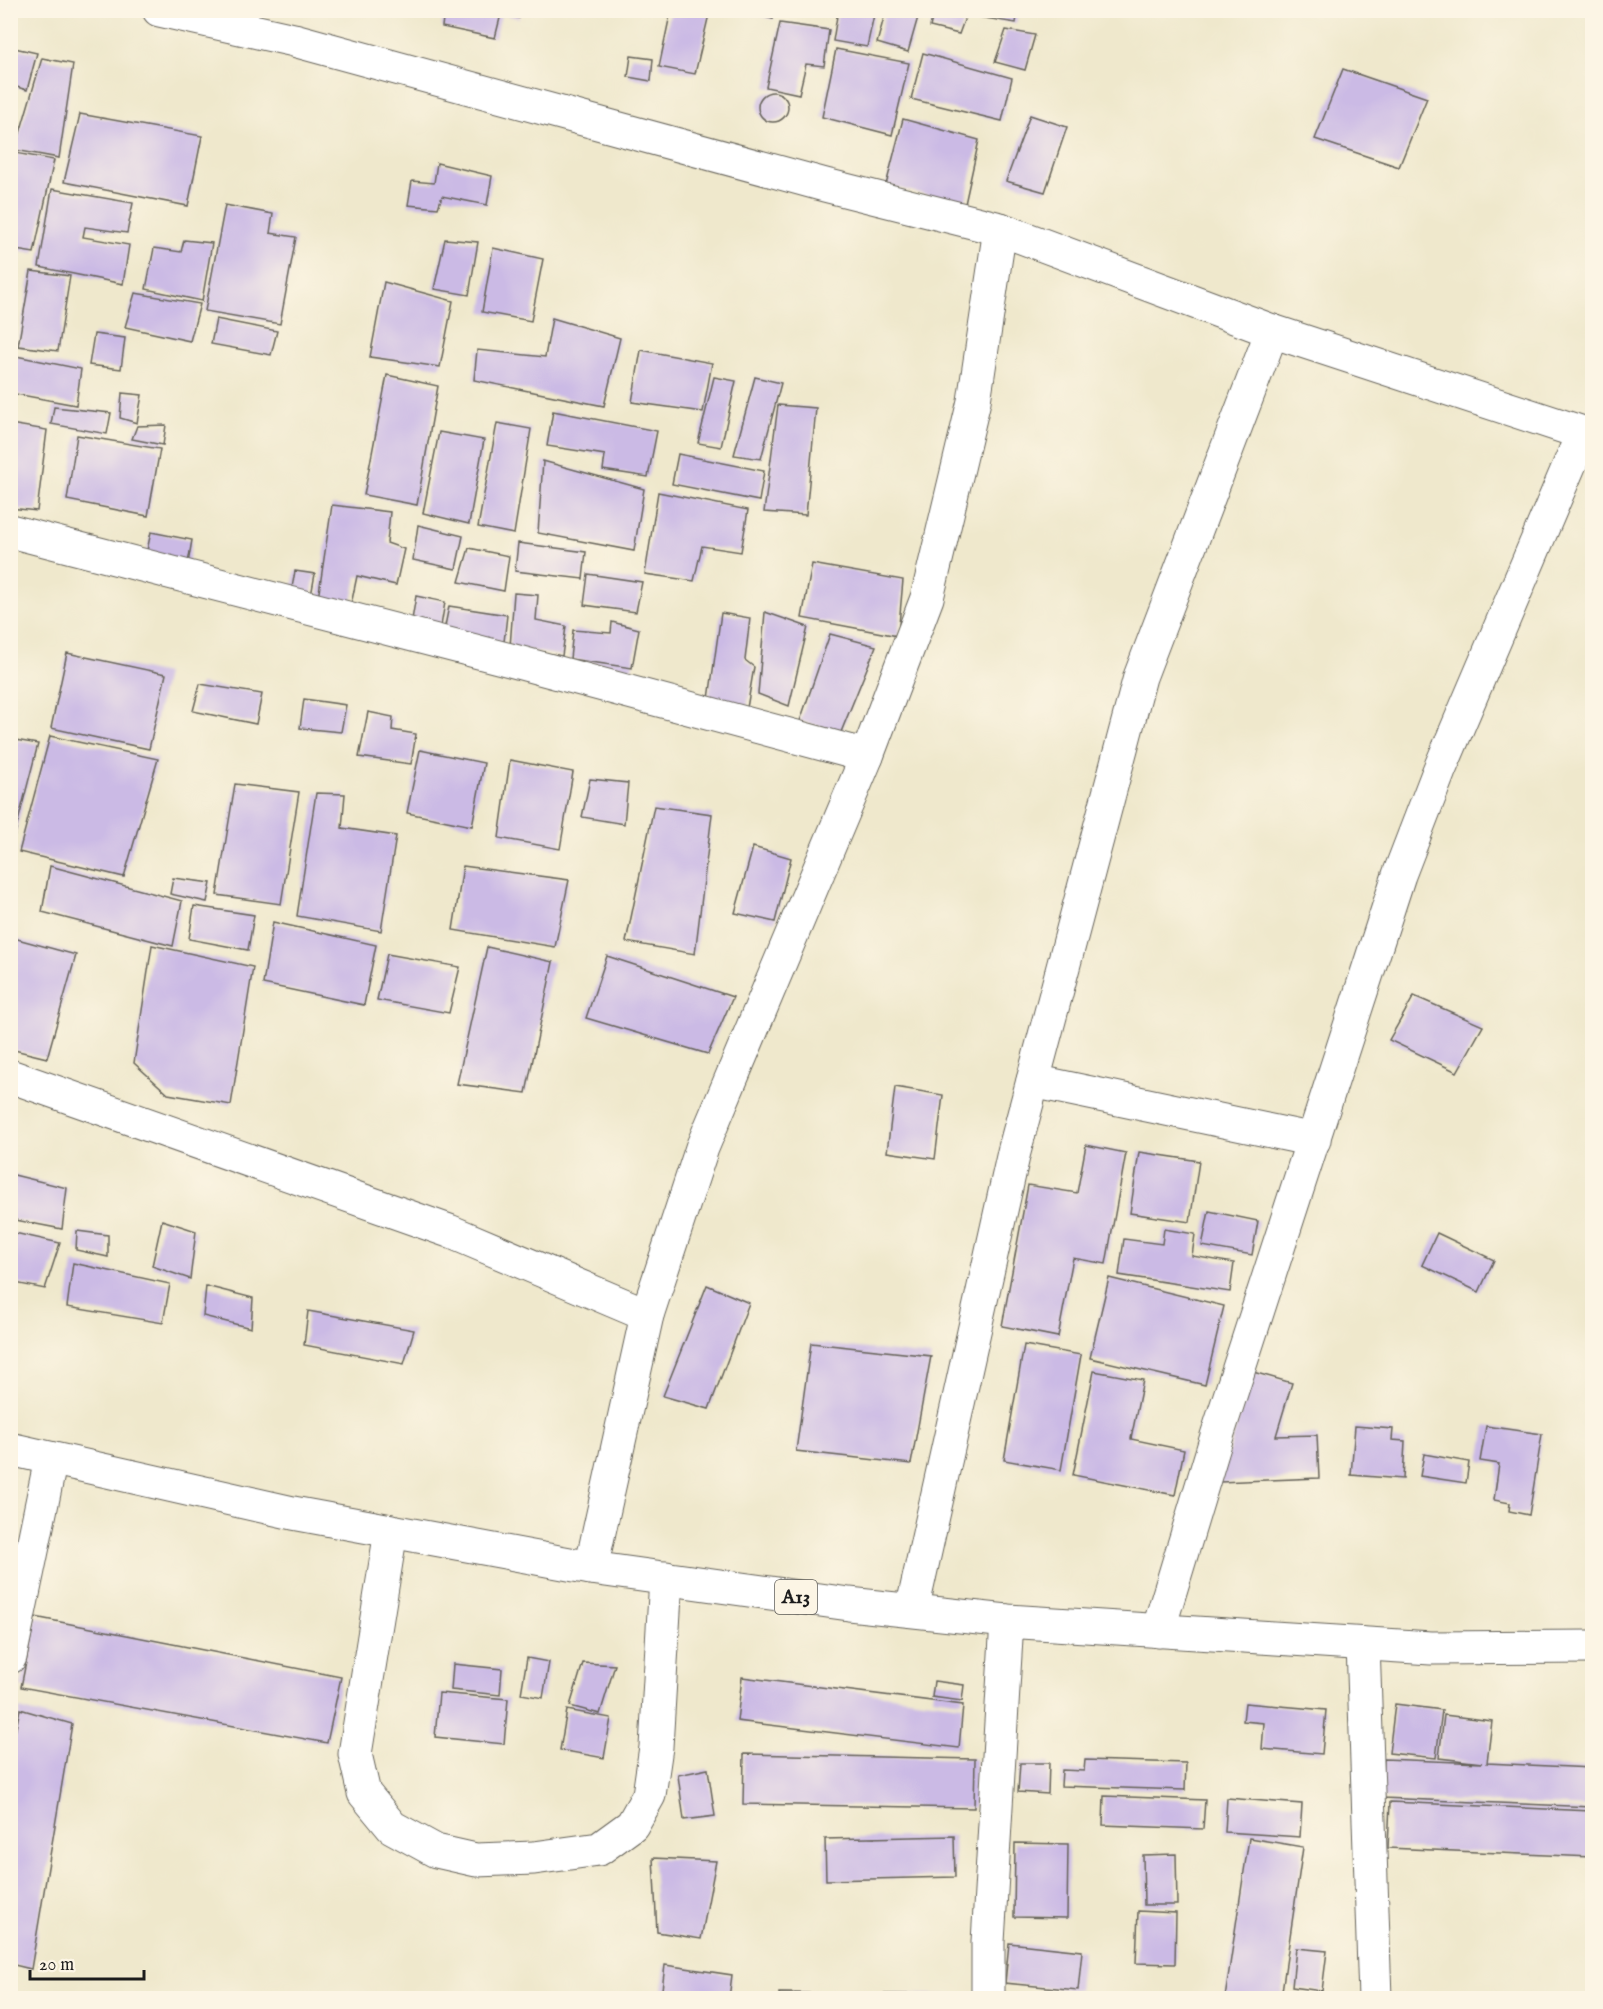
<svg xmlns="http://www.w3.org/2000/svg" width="1603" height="2009" viewBox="0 0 1603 2009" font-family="'IM FELL English',serif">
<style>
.building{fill:#cbbae5}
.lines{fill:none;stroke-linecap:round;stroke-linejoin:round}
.minor-casing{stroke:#66635a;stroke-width:35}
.highway-casing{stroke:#66635a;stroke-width:35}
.minor{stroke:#fff;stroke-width:33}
.highway{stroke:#fff;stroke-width:33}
.labels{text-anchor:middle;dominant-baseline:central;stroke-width:4.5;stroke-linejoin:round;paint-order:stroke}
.shield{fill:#fcf5e5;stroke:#5f5d58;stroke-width:1.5}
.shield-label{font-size:20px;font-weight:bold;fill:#1c1c1c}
</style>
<rect width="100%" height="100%" fill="#fcf5e5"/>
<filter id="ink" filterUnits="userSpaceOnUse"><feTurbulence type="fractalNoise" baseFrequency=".0167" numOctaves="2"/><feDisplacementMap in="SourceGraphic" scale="12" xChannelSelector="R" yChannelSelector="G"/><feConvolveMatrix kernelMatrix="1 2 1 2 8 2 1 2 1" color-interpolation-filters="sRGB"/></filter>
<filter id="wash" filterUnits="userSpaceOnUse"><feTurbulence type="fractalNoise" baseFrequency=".008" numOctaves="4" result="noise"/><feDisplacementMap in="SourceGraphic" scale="24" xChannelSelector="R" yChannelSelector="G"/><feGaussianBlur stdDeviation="1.35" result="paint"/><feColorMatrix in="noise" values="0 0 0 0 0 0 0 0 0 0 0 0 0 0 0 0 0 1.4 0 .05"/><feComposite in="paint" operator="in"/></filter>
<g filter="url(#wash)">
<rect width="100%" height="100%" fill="#efe8cc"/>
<g id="blocks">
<!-- building -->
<g class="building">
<polygon points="444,10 520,10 519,18 501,14 495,38 442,27"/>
<polygon points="671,10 710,10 695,74 659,67"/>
<polygon points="736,10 774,10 773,19"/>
<polygon points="838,10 875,10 867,47 833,41"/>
<polygon points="886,10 920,10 908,52 877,43"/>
<polygon points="934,10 1018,10 1016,23 966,15 959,34 930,27"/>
<polygon points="780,23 829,30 824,66 806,64 799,94 766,87"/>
<polygon points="1006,30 1035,35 1025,70 995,62"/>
<polygon points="10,47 37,53 27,90 10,85"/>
<polygon points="836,49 909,63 892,135 822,117"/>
<polygon points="923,53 1012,78 1002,121 911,99"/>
<polygon points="631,56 653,59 651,81 628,77"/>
<polygon points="42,58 73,64 59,158 15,150"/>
<polygon points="1343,69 1427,98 1399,167 1315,139"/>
<circle cx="773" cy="107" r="15"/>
<polygon points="80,114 202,136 188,206 64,182"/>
<polygon points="1030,115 1067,127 1045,192 1006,181"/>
<polygon points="903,119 979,140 965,204 886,185"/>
<polygon points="10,152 54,160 34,253 10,249"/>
<polygon points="437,163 492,176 487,205 442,196 438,208 408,205 412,181 434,183"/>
<polygon points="52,189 133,203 127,233 85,227 83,237 129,245 123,284 39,267"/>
<polygon points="225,205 273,214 270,233 296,237 280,324 205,311"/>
<polygon points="445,239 478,242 469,295 434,289"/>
<polygon points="184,240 212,243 202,301 146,289 154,248 181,252"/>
<polygon points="493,248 543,259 531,321 482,312"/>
<polygon points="31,271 70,276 58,351 18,346"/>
<polygon points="384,282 453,301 440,367 370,357"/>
<polygon points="135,293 200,304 190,341 125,327"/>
<polygon points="552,318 620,338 604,406 474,380 477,350 545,357"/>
<polygon points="216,319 277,331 271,355 211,344"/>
<polygon points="94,334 125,338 121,369 89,365"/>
<polygon points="641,350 712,363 703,412 632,402"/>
<polygon points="11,355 81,369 76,405 10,393"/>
<polygon points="387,375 438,386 417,505 364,495"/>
<polygon points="714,377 736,381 721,447 698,443"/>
<polygon points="755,377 781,383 761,459 734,455"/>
<polygon points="122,393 142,395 137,423 120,418"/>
<polygon points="778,405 816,408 806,515 764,512"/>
<polygon points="54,407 111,413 107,434 51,424"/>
<polygon points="553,411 657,431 648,477 603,470 605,455 547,446"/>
<polygon points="497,423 531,429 514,534 478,527"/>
<polygon points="10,424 47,430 37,511 10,508"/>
<polygon points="166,425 163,445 132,439 137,426"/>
<polygon points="439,432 484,440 469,524 423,513"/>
<polygon points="77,435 160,449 148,516 67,500"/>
<polygon points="678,454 764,471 759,501 672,484"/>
<polygon points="543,461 644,489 634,551 538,533"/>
<polygon points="658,492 748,510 741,552 702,546 694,581 645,574"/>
<polygon points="332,505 390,512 387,543 404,549 396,585 357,576 351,605 318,599"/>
<polygon points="418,525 463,536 456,569 413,560"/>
<polygon points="151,532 192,540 187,569 145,560"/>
<polygon points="518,543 586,552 583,579 515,571"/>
<polygon points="469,548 509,556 504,591 459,582"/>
<polygon points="812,564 903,580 898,636 802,618"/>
<polygon points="295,571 315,574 311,596 291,593"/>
<polygon points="588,574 642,582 636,612 584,605"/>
<polygon points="514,593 538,595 536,620 566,626 562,656 510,647"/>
<polygon points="416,596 445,602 440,632 411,626"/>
<polygon points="449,606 507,615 504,642 444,631"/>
<polygon points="765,612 808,627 789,706 758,694"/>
<polygon points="721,613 750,618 745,660 754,667 746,714 708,706"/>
<polygon points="612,622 639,629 632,668 570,659 573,630 611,633"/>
<polygon points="830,634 876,646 841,732 800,721"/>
<polygon points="67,653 166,674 149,749 51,728"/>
<polygon points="200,684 262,694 256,724 193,711"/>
<polygon points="304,699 346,705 341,732 300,728"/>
<polygon points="368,712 393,717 392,730 416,734 411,764 359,757"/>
<polygon points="50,736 158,759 124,877 19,852"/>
<polygon points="10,739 38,744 12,845 10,845"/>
<polygon points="420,750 484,763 472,826 407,813"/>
<polygon points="510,760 573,772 560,849 499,838"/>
<polygon points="590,779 628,783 624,824 582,817"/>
<polygon points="235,784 299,792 281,904 217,895"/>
<polygon points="316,793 345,794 342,828 396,836 381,931 297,916"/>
<polygon points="654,806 712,814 695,954 626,942"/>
<polygon points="753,847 791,858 775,922 735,913"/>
<polygon points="50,866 182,901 173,946 42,912"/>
<polygon points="463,866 569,880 555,947 453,930"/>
<polygon points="173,878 211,883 207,902 170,894"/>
<polygon points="194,906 254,915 248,950 189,939"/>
<polygon points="273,922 376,945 364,1005 263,984"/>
<polygon points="10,937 76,955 47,1058 10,1049"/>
<polygon points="152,945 253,967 231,1105 168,1094 134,1063"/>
<polygon points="487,947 553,962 526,1093 457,1084"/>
<polygon points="387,954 460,967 449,1013 377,1000"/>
<polygon points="607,956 733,997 708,1054 586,1018"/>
<polygon points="1414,996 1483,1026 1457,1072 1389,1040"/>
<polygon points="895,1087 943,1095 935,1159 887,1152"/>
<polygon points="1086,1145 1126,1153 1106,1264 1073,1258 1058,1337 1002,1326 1028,1185 1077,1193"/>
<polygon points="1139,1152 1199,1161 1190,1222 1130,1213"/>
<polygon points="10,1174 67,1188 62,1229 10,1219"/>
<polygon points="1209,1211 1258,1221 1252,1255 1202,1246"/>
<polygon points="162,1220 196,1231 190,1279 152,1266"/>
<polygon points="1164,1229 1195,1234 1192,1256 1234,1263 1230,1292 1119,1275 1124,1239 1162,1244"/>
<polygon points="77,1231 108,1235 108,1257 76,1250"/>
<polygon points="10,1232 60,1243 45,1289 10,1282"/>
<polygon points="1437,1233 1494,1260 1479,1292 1422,1265"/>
<polygon points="73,1263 170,1284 163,1323 67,1307"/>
<polygon points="1109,1278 1224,1306 1205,1385 1090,1358"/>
<polygon points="707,1285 749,1303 709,1409 663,1396"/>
<polygon points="206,1286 253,1298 251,1328 203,1316"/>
<polygon points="308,1311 414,1330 404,1364 304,1345"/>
<polygon points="811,1343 931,1356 911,1464 796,1451"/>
<polygon points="1024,1345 1081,1355 1061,1470 1004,1460"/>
<polygon points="1094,1371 1143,1380 1131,1439 1184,1450 1175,1495 1073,1475"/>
<polygon points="1253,1372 1292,1383 1276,1436 1317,1435 1319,1478 1220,1482"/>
<polygon points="1355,1426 1393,1429 1392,1440 1405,1441 1403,1479 1351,1475"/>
<polygon points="1486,1426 1542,1434 1529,1515 1509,1511 1510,1503 1494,1500 1499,1464 1480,1461"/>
<polygon points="1424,1454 1469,1462 1466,1483 1420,1476"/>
<polygon points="35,1617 341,1677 327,1743 21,1687"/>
<polygon points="527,1658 549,1662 543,1698 521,1694"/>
<polygon points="583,1663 615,1665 600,1714 570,1706"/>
<polygon points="453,1664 502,1669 500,1695 451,1690"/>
<polygon points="742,1677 963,1705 959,1748 737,1721"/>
<polygon points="934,1681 964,1685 962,1701 932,1697"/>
<polygon points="439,1693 508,1699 504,1744 435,1737"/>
<polygon points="1245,1703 1326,1710 1322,1754 1262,1749 1264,1723 1243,1721"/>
<polygon points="1395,1704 1442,1710 1436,1758 1389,1753"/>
<polygon points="20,1709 72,1724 31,1969 10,1964 10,1757"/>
<polygon points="567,1710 611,1718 604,1758 560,1750"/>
<polygon points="1444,1715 1492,1721 1487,1763 1592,1768 1592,1807 1382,1798 1384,1759 1482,1763 1439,1758"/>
<polygon points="744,1754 975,1759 974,1808 743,1804"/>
<polygon points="1085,1760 1186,1763 1185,1790 1061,1786 1062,1770 1084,1771"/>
<polygon points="1020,1763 1049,1763 1048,1794 1018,1792"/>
<polygon points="708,1769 715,1816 684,1820 678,1775"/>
<polygon points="1104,1796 1205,1800 1203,1829 1103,1825"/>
<polygon points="1227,1798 1302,1804 1300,1837 1225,1832"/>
<polygon points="1390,1802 1592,1811 1592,1857 1388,1848"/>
<polygon points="954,1836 955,1877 826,1880 825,1839"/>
<polygon points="1249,1838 1303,1847 1281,1998 1225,1998"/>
<polygon points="1015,1843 1068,1844 1067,1918 1014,1917"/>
<polygon points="1176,1854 1177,1905 1144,1905 1143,1855"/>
<polygon points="653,1858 716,1861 701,1939 657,1932"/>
<polygon points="1138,1911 1176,1913 1175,1964 1136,1963"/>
<polygon points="1009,1943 1082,1951 1078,1990 1005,1983"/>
<polygon points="1296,1948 1327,1951 1322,1991 1292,1987"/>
<polygon points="665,1965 732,1975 729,1998 661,1998"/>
<polygon points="779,1993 962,1995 962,1998 779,1998"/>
</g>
</g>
</g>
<g filter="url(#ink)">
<use href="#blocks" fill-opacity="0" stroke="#66635a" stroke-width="1.5"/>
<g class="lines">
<!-- minor casing -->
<g class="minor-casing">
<g id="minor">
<polyline points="159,10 294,40 825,185 1000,229 1272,331 1592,436"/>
<polyline points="10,531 514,661 867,756"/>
<polyline points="10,1076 449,1231 647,1315"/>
<polyline points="1033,1081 1314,1140"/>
<polyline points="391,1531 355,1754 364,1793 392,1827 436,1851 476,1860 534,1858 599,1849 632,1825 649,1795 656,1747 666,1578"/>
<polyline points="591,1568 647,1315 702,1148 867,756 927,598 974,401 1000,229"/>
<polyline points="912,1610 1014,1152 1140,677 1272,331"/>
<polyline points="1158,1631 1217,1436 1399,875 1439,771 1583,433"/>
<polyline points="1363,1644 1375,1998"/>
<polyline points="10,1657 51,1459"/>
<polyline points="988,1998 988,1942 1007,1621"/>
</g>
</g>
<!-- highway casing -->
<g class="highway-casing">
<polyline id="highway" points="10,1449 293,1513 391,1531 591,1568 849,1604 1007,1621 1431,1648 1592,1647"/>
</g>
<!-- minor -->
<use href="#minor" class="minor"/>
<!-- highway -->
<use href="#highway" class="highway"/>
</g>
</g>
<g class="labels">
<!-- shield labels -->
<rect class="shield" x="775" y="1580" width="42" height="34" rx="4.5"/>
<g class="shield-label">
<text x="796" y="1597">A13</text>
</g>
</g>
<!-- margin -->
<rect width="1603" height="2009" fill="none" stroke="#fcf5e5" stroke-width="36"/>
<!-- scale -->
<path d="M30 1970v9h114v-9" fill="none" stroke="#1c1c1c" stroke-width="3"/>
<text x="39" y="1970" font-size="18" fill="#1c1c1c" stroke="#fcf5e5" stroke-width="4.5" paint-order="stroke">20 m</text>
</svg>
